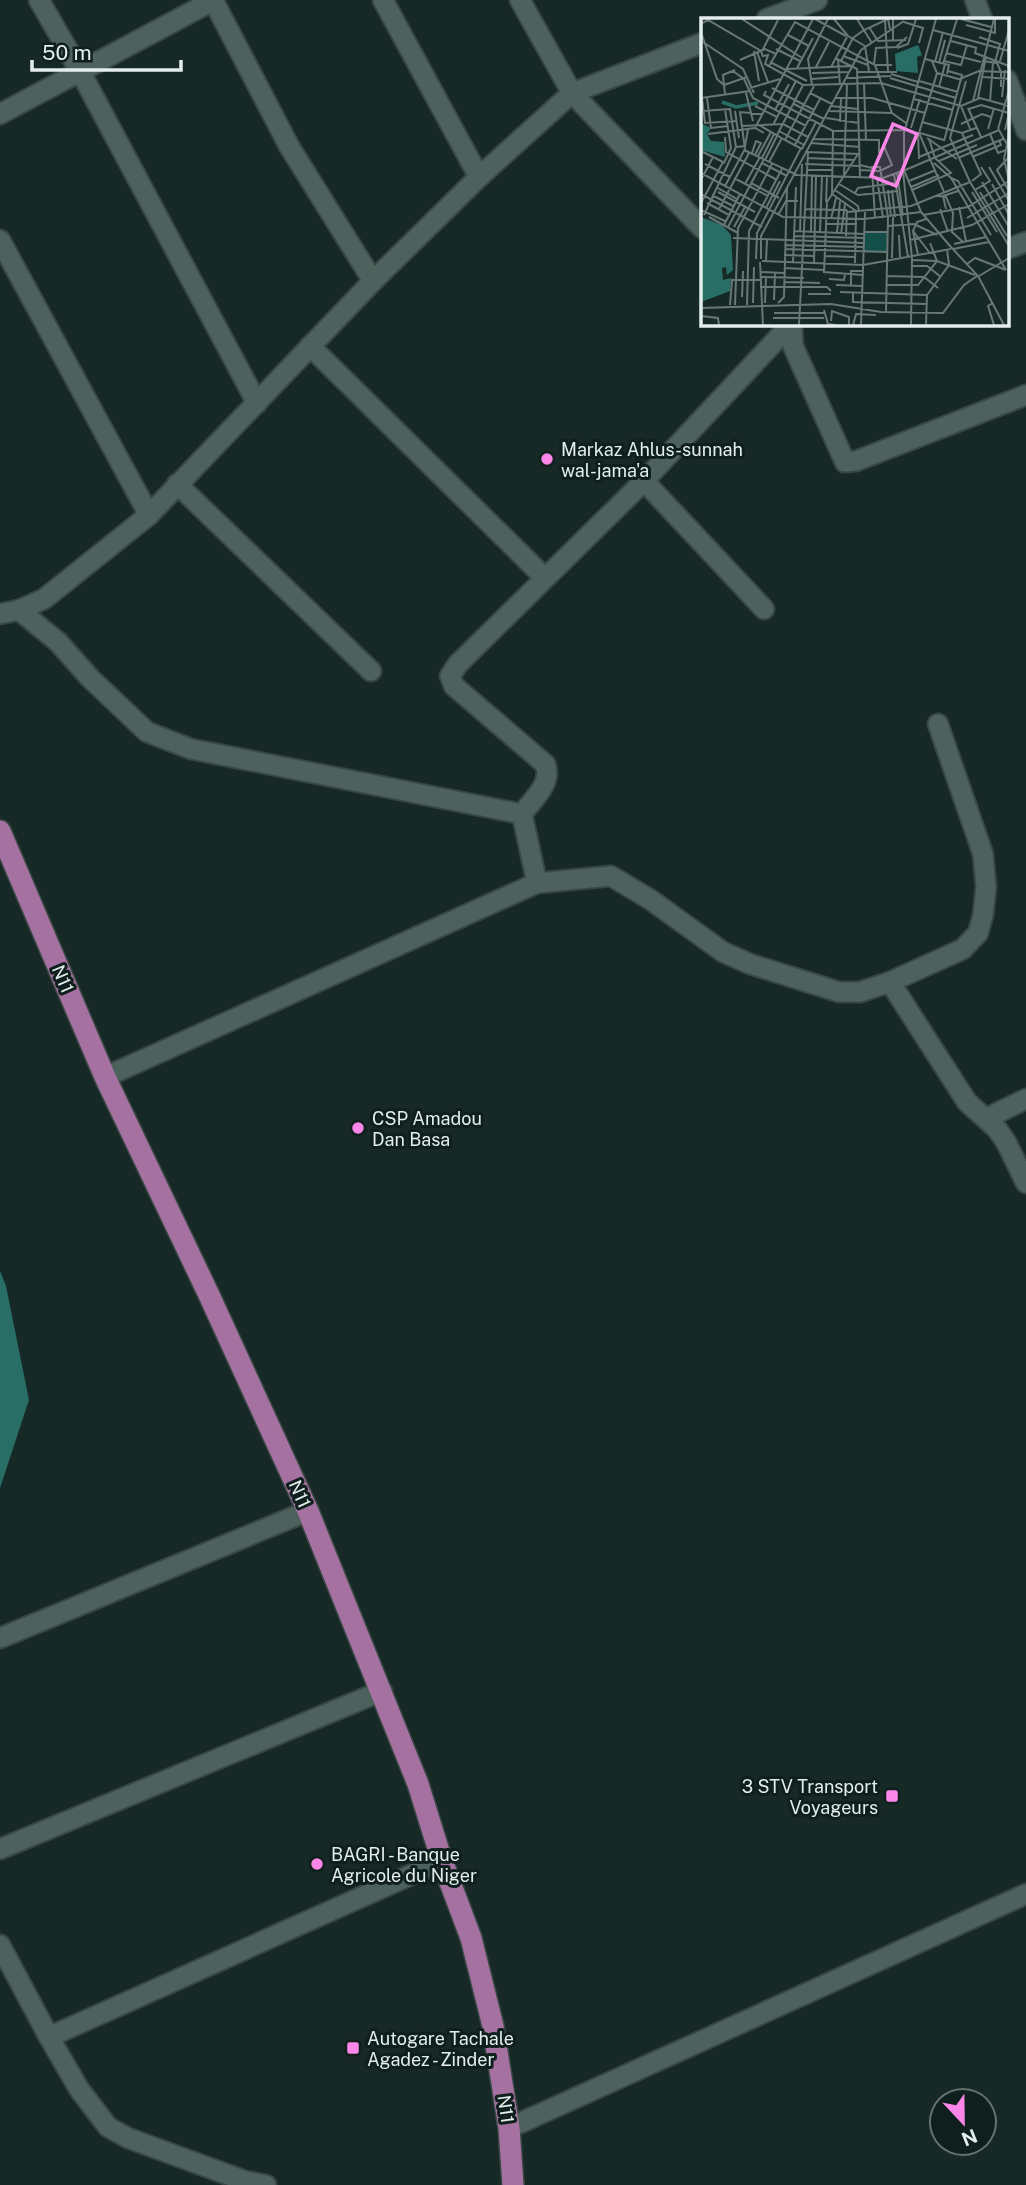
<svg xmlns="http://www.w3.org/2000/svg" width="1026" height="2185" viewBox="0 0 1026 2185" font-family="'Public Sans',sans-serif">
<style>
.water{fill:#286e66}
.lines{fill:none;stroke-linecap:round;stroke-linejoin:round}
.street-casing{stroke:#384744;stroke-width:23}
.primary-casing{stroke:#384744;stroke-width:24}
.street{stroke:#4d615d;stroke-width:19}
.primary{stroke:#a571a1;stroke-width:21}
.poi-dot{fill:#fa87e7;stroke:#0e1f1d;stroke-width:2.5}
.labels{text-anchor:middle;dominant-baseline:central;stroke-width:6;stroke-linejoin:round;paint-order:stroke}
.poi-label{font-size:18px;fill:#e3eeec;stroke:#0e1f1d;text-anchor:start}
.street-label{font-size:18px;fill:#e3eeec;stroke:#0e1f1d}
.inset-river{fill:none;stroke:#286e66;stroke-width:3.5}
.inset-road{fill:none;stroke:#697875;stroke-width:2}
.view{fill:#fa87e7;fill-opacity:0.15;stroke:#fa87e7;stroke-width:3.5}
.inset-edge{fill:none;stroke:#e3eeec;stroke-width:3.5}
</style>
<rect width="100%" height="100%" fill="#172926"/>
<!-- water -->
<polygon class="water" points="0,1271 6,1286 29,1400 0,1488"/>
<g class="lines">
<!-- street casing -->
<g class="street-casing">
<g id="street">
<polyline points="39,0 80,71 257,403"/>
<polyline points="213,0 289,146 373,281"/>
<polyline points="383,0 479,177"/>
<polyline points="520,0 572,93 702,228"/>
<polyline points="975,0 982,19"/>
<polyline points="767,19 817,0"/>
<polyline points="1007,80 1026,130"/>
<polyline points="0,114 214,0"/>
<polyline points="0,240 149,515"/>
<polyline points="1007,249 1026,242"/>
<path d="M791,324L644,481L458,664L450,676L454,686L545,764C553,783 533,799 522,814L537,883L611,876L651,900L723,952L750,964L839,992H860L890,982L963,949L978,933L983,915L986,887L983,854L938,724"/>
<polyline points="792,324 793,346 845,462 856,461 1026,395"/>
<polyline points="310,346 545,578"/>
<polyline points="644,481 764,609"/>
<polyline points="177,484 371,671"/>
<polyline points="19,610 58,642 90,678 147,732 191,749 522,814"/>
<polyline points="0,614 19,610 44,599 149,515 373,281 479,177 572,93 702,43"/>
<polyline points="890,982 967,1102 997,1129 1006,1142 1026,1183"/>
<polyline points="105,1077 537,883"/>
<polyline points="987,1118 1026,1099"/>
<polyline points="0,1638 308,1511"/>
<polyline points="0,1849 382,1691"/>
<polyline points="0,1945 49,2037 442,1861"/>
<polyline points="49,2037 79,2089 108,2127 128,2138 245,2181 266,2185"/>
<polyline points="509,2128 1026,1894"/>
</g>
</g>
<!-- primary casing -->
<g class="primary-casing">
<polyline id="primary" points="0,831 105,1077 209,1295 308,1511 418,1784 442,1861 471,1938 493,2026 509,2128 513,2185"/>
</g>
<!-- street -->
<use href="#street" class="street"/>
<!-- primary -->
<use href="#primary" class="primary"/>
</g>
<!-- markers -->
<g class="poi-dot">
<circle cx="547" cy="459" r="7"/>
<circle cx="358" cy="1128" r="7"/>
<rect x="885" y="1789" width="14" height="14" rx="3.5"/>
<circle cx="317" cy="1864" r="7"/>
<rect x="346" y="2041" width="14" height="14" rx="3.5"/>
</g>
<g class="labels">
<!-- poi labels -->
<g class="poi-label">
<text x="561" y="449">Markaz Ahlus-sunnah<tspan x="561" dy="21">wal-jama'a</tspan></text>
<text x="372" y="1118">CSP Amadou<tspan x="372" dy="21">Dan Basa</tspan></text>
<text x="878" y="1786" text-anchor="end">3 STV Transport<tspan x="878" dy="21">Voyageurs</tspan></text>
<text x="331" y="1854">BAGRI - Banque<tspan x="331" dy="21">Agricole du Niger</tspan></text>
<text x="367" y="2038">Autogare Tachale<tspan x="367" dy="21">Agadez - Zinder</tspan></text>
</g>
<!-- street labels -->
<g class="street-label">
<text transform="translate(63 979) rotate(67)">N11</text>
<text transform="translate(300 1494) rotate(66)">N11</text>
<text transform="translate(506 2109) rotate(82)">N11</text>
</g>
</g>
<!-- overview -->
<g transform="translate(701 18)">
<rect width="308" height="308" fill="#172926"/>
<path d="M186,214V234L163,233L164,215Z" fill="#134e48"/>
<path d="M217,27L221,37L216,39L217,55L195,53L194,36ZM0,105L10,110L6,116L10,123L23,124L24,139L0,132ZM0,199L21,207L30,217L32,252L26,257L25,249L21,250L22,262L30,260L29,273L0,284Z" fill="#286e66"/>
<path class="inset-river" d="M21,84L35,89L57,85"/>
<path class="inset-road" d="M41,1L101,40M114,1L145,18M133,1L147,18L164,28L168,53M156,1L171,25M192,1V23M235,1L203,115V152L220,194L249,228M260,1L290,9M184,2L187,53M203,4L222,10L218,25M0,6L7,2L60,33L62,39M265,7L294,15V1M168,9L177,23L205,22M232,12L308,33M0,14L16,61L23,67L46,59M87,17L108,28M278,19L299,26L294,44M250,23L276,30M2,24L42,51L53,75M196,30L207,26L215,1M275,30L274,35L308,48M75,31L99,43M53,33L58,63M61,33L77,2M56,34L67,64M245,35L280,44M62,38L67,37L64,46L102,67L180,65L260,88L279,80L308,88M142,38L167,47M134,40L156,51L159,159M137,41L139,66M224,41L248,47L246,56M39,42L64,31L75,36M140,43L152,20L163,12L187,1L189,11M231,43L236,55L218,115L243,174M243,43L260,47L266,27M281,43L296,45L300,54H308M299,43L308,12M69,44L106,63M234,44L242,14M238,45L244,22M173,46L175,30L195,29L206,19M242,46L256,1M174,47L191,95L205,105M68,48L94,4L174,47H191M115,49L128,24M130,49L146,19M96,50L112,20M86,51L150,48M32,53L43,61L52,80L105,108M156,54H196M111,55L149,54M236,55L261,62M190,56L217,64M282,59L308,61M146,60L190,58M189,60L255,80M261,60L278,53L300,54V69M111,61L137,59M218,63L257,74M265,63L249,120L269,164M163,65L165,123M111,67L107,41L127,1M238,69L244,46M49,70L79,61M71,70L113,92M65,73L63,77L132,113L204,112M45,75L52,103M109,75L131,86M24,77L22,57L34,52M301,79L304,52M0,80L49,73M1,80L4,105L35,103M6,80L10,110L27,108M135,80H171L224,95M277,80L285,38M213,81L252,92M272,83L293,1M289,84L292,44M93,86L123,101M54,88L76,99M130,88L157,91M260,88L270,113M267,90L280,119M268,91L280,87L308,95L304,112M74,92L88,66M0,93L29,91L35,129L3,197M34,93L38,120M128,93L191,95M125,100L158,105M139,104L140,80M221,104L261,115L275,110M260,106L281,96L290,99M58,107L84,122M72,107L95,63M40,108L82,106L107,119M54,110L112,1M210,110L219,81M287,111L293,90M297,111L308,72M78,113L103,127M217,115L218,141M219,115L243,122M261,115L280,156L271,163M7,116L54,110L63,115M289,116L297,135L305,132M308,116L303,141L308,163M76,117L102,67M24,119L25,134L76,162M226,120L256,141M112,121L178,122V135M243,123L261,57L247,53M110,125L159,129M94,127L119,81M35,129L44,128L47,112M101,131L84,122L113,68M101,131L115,104M43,132L96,157L182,160L201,153M0,133L24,145M104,134L159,136M51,135L55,123L60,125L54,137M157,136L126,184L123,254L162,257M57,138L70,114M218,139L272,117M271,139L300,127L298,122M308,139L296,152L308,173M61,140L73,116M107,140L154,142M257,140L302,121M64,142L76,118M238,143L276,127M68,144L81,120M23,145L30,130L24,91M61,145L86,158M233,145L250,160L305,252M4,146L29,159M104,146L159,148M159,147L171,150L174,200M170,149H179L187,199L185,294M288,149L308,183M106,152H131M159,152L179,153L191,147L182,126M196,154L202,198M0,155L82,199L163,201L220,194M193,156L207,239M143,158L146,66M33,160L67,178M176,160L182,200M250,160L257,163L290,217M0,162L12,139M208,163L235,152M281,164L308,209M50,165L78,180M44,166L59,139M138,166L157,177L197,173M291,166L308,197M24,168L44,131L39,94L61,96M15,169L36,181M210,169L238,157M134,172L157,188L158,194M187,172L190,199M191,172L194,199M211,172L250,155L234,140L228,121M274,172L289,163L280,149M17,174L54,194M271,174L296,214M279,174L306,218M154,175L157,170L195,165M0,176L61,209M131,176L155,193L154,245M131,176L132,113M11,177L32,188M237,178L245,179L252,195L251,214L262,224M125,184L126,159M0,185L22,144M6,185L28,197M258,189L265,223M65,190L79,163M18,191L48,135M104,191L146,192M239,191L247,214M245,191L242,178L257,173M0,192L24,203M146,194L210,188L269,164L308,228M77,197L85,183H97M222,197L267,189L308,163M8,199L37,215M266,200L308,175M130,201L135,180M125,206H156M23,207L39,176M187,208L213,206L236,217M27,209L63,141M33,209L44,189M93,213L163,216M212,213L228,234M99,214L101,146M110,214L111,158M119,214L121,158M163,214H187M136,215L139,183M140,216L144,186M198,217L199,239M93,218L163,220M145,218L146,192M32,220L162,225M209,222L271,207L308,186M253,226L285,219M84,227L162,229M249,228L277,258L303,307M84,231L187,234M252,231L288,224M83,237L113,238M217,237L212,213L216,204L225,201M124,238L154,239M191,240L192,199M55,241L56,215L100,130M60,241V218L160,32L203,3M211,242L236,243L274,257M61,243L162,247L250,231M65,243L66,222M59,244L62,307M92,244L95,169M113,245L115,158M266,246L274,240L305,252M211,248H226L240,259M83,250L123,252M60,254L83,255M186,258L223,259L237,270M278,258L308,240M60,259L103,260M128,261L143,262L144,256M84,264L119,265M135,267L161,268M150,267V253H162M186,267H217L236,243L229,225M59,269H126L130,273M139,274L226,277M152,274V284L225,286M107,276H130M41,279L42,253M73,282L74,255M52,285L53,249M64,285L65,259M77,285L83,279L86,170M292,285L287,288L293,307M29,287L31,262H59M34,287L37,210L71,146M46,287L48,213L81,151M0,290L130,286L180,294L242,295L263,267L276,258M123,292L127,306L135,307M73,295H123M0,298L17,300L18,307M72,300H123M130,303L131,293L148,299V307M98,307L107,134M152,307L155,296L175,297M160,307L164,194M210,307L211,240L202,153L298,112L308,130M225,307L226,277L248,247L246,231"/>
<path class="view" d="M192,106L216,116L195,168L170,158Z"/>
<rect width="308" height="308" class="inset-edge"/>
</g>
<!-- north arrow -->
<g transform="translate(963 2122) rotate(158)"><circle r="33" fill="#0e1f1d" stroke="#637270" stroke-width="2"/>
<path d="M0-5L12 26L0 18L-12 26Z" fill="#fa87e7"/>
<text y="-10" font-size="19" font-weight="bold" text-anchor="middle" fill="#e3eeec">N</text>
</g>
<!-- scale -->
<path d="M32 60v10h149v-10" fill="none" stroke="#e3eeec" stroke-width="3.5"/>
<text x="42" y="60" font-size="21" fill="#e3eeec" stroke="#0e1f1d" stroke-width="5" paint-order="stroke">50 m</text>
</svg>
